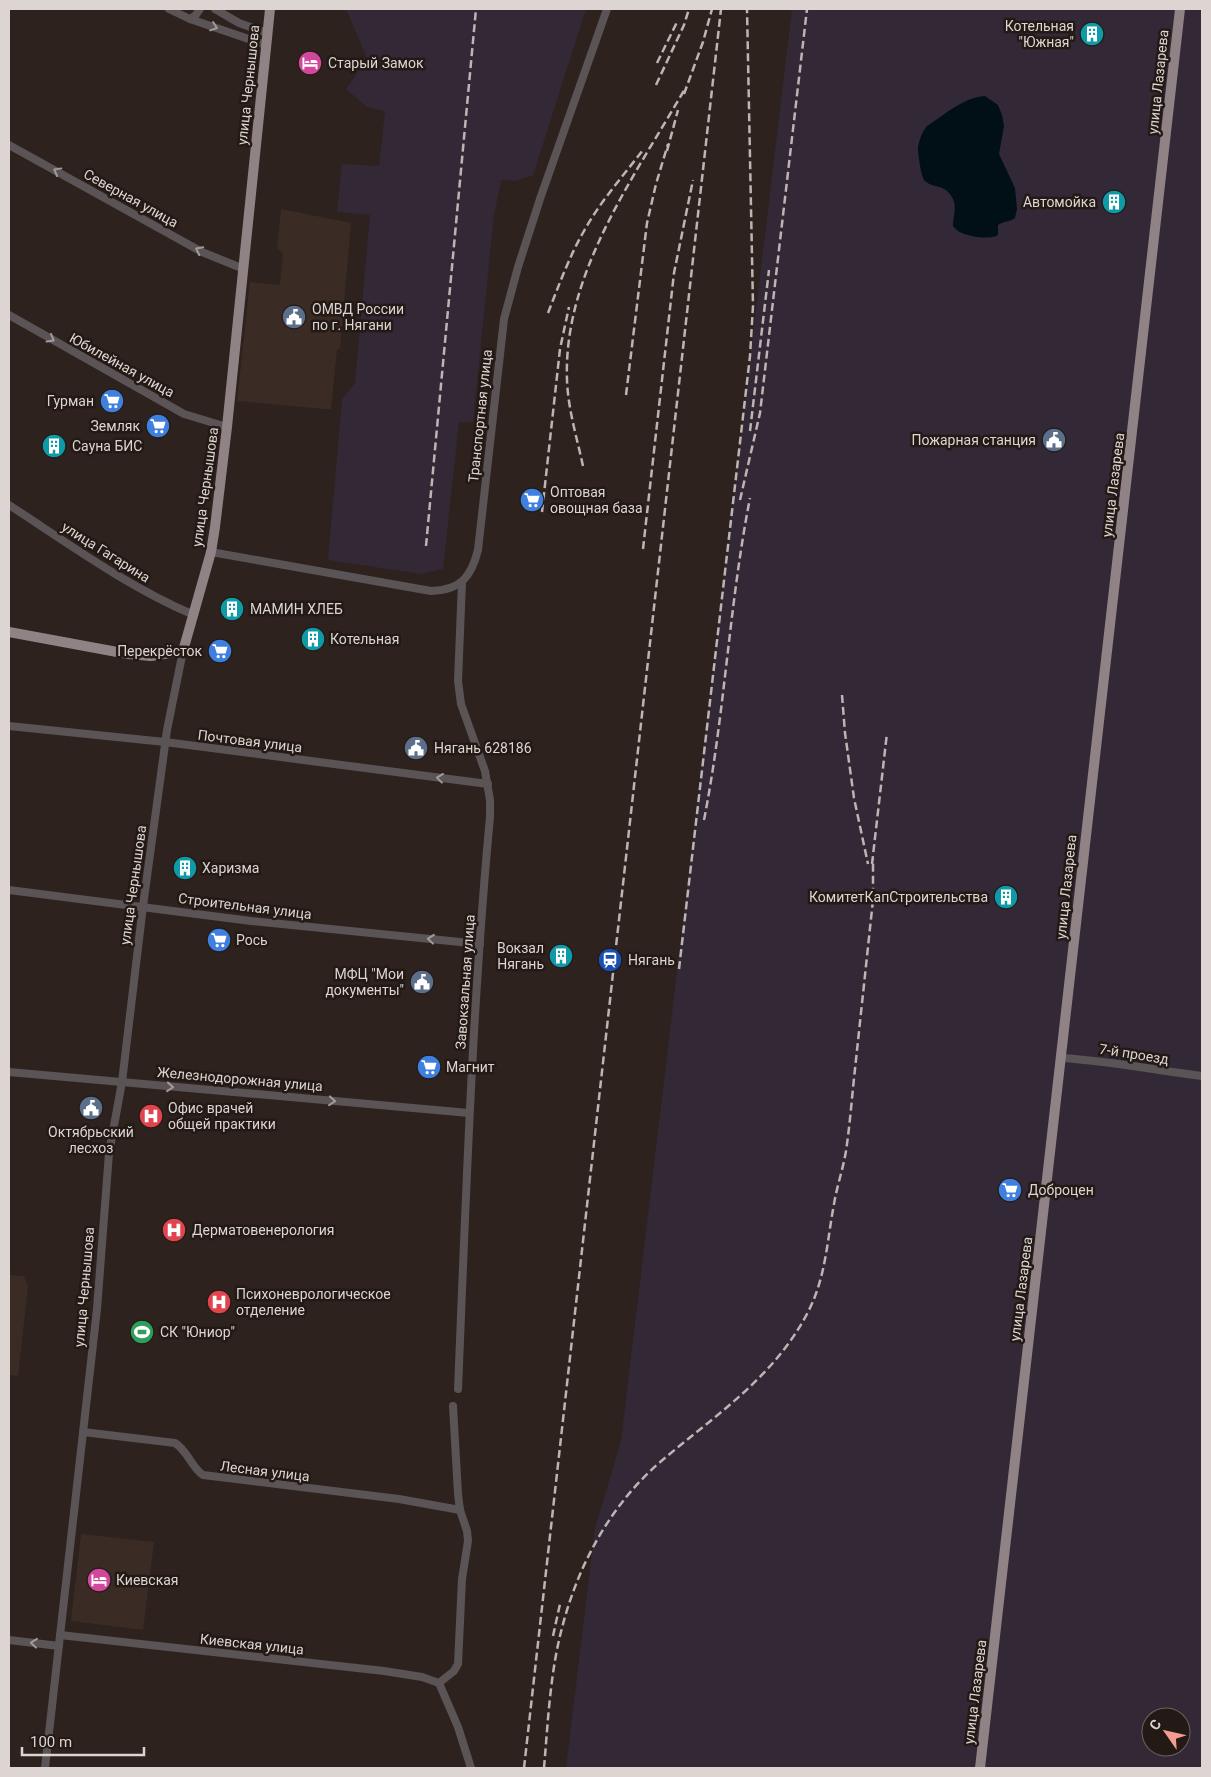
<svg xmlns="http://www.w3.org/2000/svg" width="1211" height="1777" viewBox="0 0 1211 1777" font-family="Roboto,sans-serif">
<style>
.built{fill:#3b2b25}
.industrial{fill:#332836;fill-rule:evenodd}
.water{fill:#011016}
.lines{fill:none;stroke-linecap:round;stroke-linejoin:round}
.minor{stroke:#5a5456;stroke-width:8}
.major{stroke:#8f8386;stroke-width:10}
.rail{stroke:#bcb5b2;stroke-width:2.5;stroke-dasharray:8 4;stroke-linecap:butt}
.oneway{stroke:#a29b9a}
.labels{text-anchor:middle;dominant-baseline:central;stroke-width:5;stroke-linejoin:round;paint-order:stroke}
.poi-label{font-size:14px;fill:#dcd5d2;stroke:#231915;text-anchor:start}
.street-label{font-size:14px;fill:#dcd5d2;stroke:#231915}
</style>
<rect width="100%" height="100%" fill="#2d221e"/>
<!-- built -->
<g class="built">
<polygon points="281,209 351,223 340,349 337,349 331,409 325,409 237,401 250,282 280,285 283,254 277,248"/>
<polygon points="9,1275 24,1276 28,1286 18,1376 9,1375"/>
<polygon points="81,1534 154,1542 143,1630 71,1621"/>
</g>
<!-- industrial -->
<g class="industrial">
<polygon points="346,9 586,9 533,175 516,181 501,180 494,215 473,422 459,422 443,569 421,574 328,560 342,399 355,383 370,215 337,212 342,164 379,166 385,111 367,107 346,89 367,58"/>
<path d="M792,9H1202V1768H566L595,1528L621,1441ZM1151,1717H1181V1747H1151Z"/>
</g>
<!-- water -->
<path class="water" d="M985,96L998,105L1002,115L1004,126L999,154L1015,188L1017,209L1015,218C1010,222 1004,221 998,225V235C990,240 971,237 962,233C958,232 956,229 953,226C953,217 957,207 953,199C945,183 934,189 925,181C921,178 918,153 918,148C919,140 922,132 927,126C946,114 962,98 985,96Z"/>
<g class="lines">
<!-- minor -->
<g class="minor">
<polyline points="169,9 190,19 266,45"/>
<polyline points="215,9 239,23 267,33"/>
<polyline points="190,19 195,16 200,9"/>
<polyline points="9,145 202,252 244,269"/>
<polyline points="9,315 184,414 227,427"/>
<path d="M9,505C69,544 128,587 194,615"/>
<path d="M211,552L431,591C460,590 471,578 478,550L504,319L518,267L541,196L607,9"/>
<polyline points="9,726 165,742 488,784"/>
<polyline points="9,890 251,921 480,944"/>
<path d="M1062,1058C1109,1061 1155,1070 1202,1076"/>
<polyline points="9,1072 469,1113"/>
<path d="M458,1389C466,1198 472,1008 490,817V800L485,771L461,704L458,681L462,582"/>
<path d="M83,1432L175,1443C188,1451 191,1467 203,1475L399,1499L460,1510"/>
<polyline points="60,1635 384,1671 422,1677 439,1683"/>
<polyline points="9,1640 59,1646"/>
<polyline points="439,1683 454,1671 458,1664 462,1579 468,1541 467,1531 460,1510 458,1494 453,1406"/>
<polyline points="439,1683 458,1727 471,1768"/>
<polyline points="45,1768 97,1309 109,1153 122,1082 143,906 167,730 183,651"/>
</g>
<!-- major -->
<g class="major">
<polyline points="9,632 128,654 151,656 183,651 211,552 215,527 227,427 270,9"/>
<polyline points="980,1768 1180,9"/>
</g>
<!-- rail -->
<g class="rail">
<polyline points="657,63 678,20"/>
<polyline points="656,85 684,25 689,9"/>
<polyline points="684,94 703,42 712,9"/>
<polyline points="667,151 678,110"/>
<path d="M548,313C559,285 569,257 584,231C600,202 623,176 643,150"/>
<polyline points="626,395 647,223 656,184 668,144"/>
<polyline points="750,431 769,270"/>
<path d="M583,466C577,438 568,409 567,380C563,273 635,176 686,87"/>
<polyline points="740,500 760,413 807,9"/>
<polyline points="542,512 560,349 569,307"/>
<polyline points="426,546 476,9"/>
<polyline points="643,549 674,273 693,180"/>
<polyline points="842,695 845,733 854,798 868,864"/>
<path d="M704,820C725,713 729,605 750,498"/>
<polyline points="872,864 887,733"/>
<polyline points="679,969 750,356 753,306 747,9"/>
<polyline points="553,1636 560,1604"/>
<polyline points="524,1768 721,9"/>
<path d="M544,1768C548,1722 550,1673 562,1628C578,1565 610,1506 659,1463C714,1416 774,1378 808,1312C826,1277 827,1241 834,1204C837,1186 843,1169 846,1151C850,1124 852,1096 855,1069C861,1013 867,956 873,900V859"/>
</g>
</g>
<!-- one-way arrows -->
<defs><path id="oneway-chevron" d="M-2-3.5L2.5 0L-2 3.5" fill="none" stroke-width="1.6" stroke-linecap="round" stroke-linejoin="round" transform="scale(1.25)"/></defs>
<g class="oneway">
<use href="#oneway-chevron" transform="translate(214 27) rotate(19)"/>
<use href="#oneway-chevron" transform="translate(57 171) rotate(-151)"/>
<use href="#oneway-chevron" transform="translate(199 250) rotate(-153)"/>
<use href="#oneway-chevron" transform="translate(51 339) rotate(30)"/>
<use href="#oneway-chevron" transform="translate(440 778) rotate(-173)"/>
<use href="#oneway-chevron" transform="translate(431 939) rotate(-174)"/>
<use href="#oneway-chevron" transform="translate(170 1087) rotate(5)"/>
<use href="#oneway-chevron" transform="translate(332 1101) rotate(5)"/>
<use href="#oneway-chevron" transform="translate(34 1643) rotate(-174)"/>
</g>
<!-- icons -->
<defs>
<g id="building-disc" transform="scale(1.25)"><circle r="9.5" fill="#0f9aa8" stroke="#231915"/><path d="M-4-6H4V6H1V3H-1V6H-4ZM-2.5-4.3h1.7v1.8h-1.7ZM.8-4.3h1.7v1.8H.8ZM-2.5-1h1.7V.8h-1.7ZM.8-1h1.7V.8H.8Z" fill="#fff"/></g>
<g id="hotel-disc" transform="scale(1.25)"><circle r="9.5" fill="#d1479c" stroke="#231915"/><path d="M-6-4.5h1.5V1H6V5H4.5V3h-9V5H-6ZM-4 0a1.8 1.8 0 1 1 3.6 0ZM.5 0V-2.5h3Q6-2.5 6 0Z" fill="#fff"/></g>
<g id="civic-disc" transform="scale(1.25)"><circle r="9.5" fill="#5c6f8a" stroke="#231915"/><path d="M-.6-6.5H3V-4.5H.6V-3L4-1V1h2V6H-6V1h2V-1L-.6-3ZM-1.2 2.5V6h2.4V2.5Z" fill="#fff"/></g>
<g id="supermarket-disc" transform="scale(1.25)"><circle r="9.5" fill="#3f7fe0" stroke="#231915"/><path d="M-6-5.5h2.5l.6 2H6L4.5 2H-2.5L-4.4-4H-6ZM-1.5 3.2a1.3 1.3 0 1 0 .1 0ZM3 3.2a1.3 1.3 0 1 0 .1 0Z" fill="#fff"/></g>
<g id="station-disc" transform="scale(1.25)"><circle r="9.5" fill="#1a4fb4" stroke="#231915"/><path d="M-3-6H3Q5-6 5-4V2Q5 4 3 4L4.5 6H3L1.5 4h-3L-3 6H-4.5L-3 4Q-5 4-5 2V-4Q-5-6-3-6ZM-3.5-4v3h7v-3ZM-3.5 1v1.5H-2V1ZM2 1v1.5H3.5V1Z" fill="#fff"/></g>
<g id="hospital-disc" transform="scale(1.25)"><circle r="9.5" fill="#e0444e" stroke="#231915"/><path d="M-5-5h3v3.5h4V-5h3V5h-3V1.5h-4V5h-3Z" fill="#fff"/></g>
<g id="stadium-disc" transform="scale(1.25)"><circle r="9.5" fill="#2e9e5b" stroke="#231915"/><path d="M0-5a6.5 5 0 1 0 0 10a6.5 5 0 1 0 0-10ZM-3.5-1.8h7v3.6h-7Z" fill="#fff"/></g>
</defs>
<g fill-rule="evenodd">
<use href="#building-disc" x="1092" y="34"/>
<use href="#hotel-disc" x="310" y="63"/>
<use href="#building-disc" x="1114" y="202"/>
<use href="#civic-disc" x="294" y="317"/>
<use href="#supermarket-disc" x="112" y="401"/>
<use href="#supermarket-disc" x="158" y="426"/>
<use href="#civic-disc" x="1054" y="440"/>
<use href="#building-disc" x="54" y="446"/>
<use href="#supermarket-disc" x="532" y="500"/>
<use href="#building-disc" x="232" y="609"/>
<use href="#building-disc" x="313" y="639"/>
<use href="#supermarket-disc" x="220" y="651"/>
<use href="#civic-disc" x="416" y="748"/>
<use href="#building-disc" x="185" y="868"/>
<use href="#building-disc" x="1006" y="897"/>
<use href="#supermarket-disc" x="219" y="940"/>
<use href="#building-disc" x="561" y="956"/>
<use href="#station-disc" x="610" y="960"/>
<use href="#civic-disc" x="422" y="982"/>
<use href="#supermarket-disc" x="429" y="1067"/>
<use href="#civic-disc" x="91" y="1108"/>
<use href="#hospital-disc" x="151" y="1116"/>
<use href="#supermarket-disc" x="1010" y="1190"/>
<use href="#hospital-disc" x="174" y="1230"/>
<use href="#hospital-disc" x="219" y="1302"/>
<use href="#stadium-disc" x="142" y="1332"/>
<use href="#hotel-disc" x="99" y="1580"/>
</g>
<g class="labels">
<!-- poi labels -->
<g class="poi-label">
<text x="1074" y="26" text-anchor="end">Котельная<tspan x="1074" dy="16">"Южная"</tspan></text>
<text x="328" y="63">Старый Замок</text>
<text x="1096" y="202" text-anchor="end">Автомойка</text>
<text x="312" y="309">ОМВД России<tspan x="312" dy="16">по г. Нягани</tspan></text>
<text x="94" y="401" text-anchor="end">Гурман</text>
<text x="140" y="426" text-anchor="end">Земляк</text>
<text x="1036" y="440" text-anchor="end">Пожарная станция</text>
<text x="72" y="446">Сауна БИС</text>
<text x="550" y="492">Оптовая<tspan x="550" dy="16">овощная база</tspan></text>
<text x="250" y="609">МАМИН ХЛЕБ</text>
<text x="330" y="639">Котельная</text>
<text x="202" y="651" text-anchor="end">Перекрёсток</text>
<text x="434" y="748">Нягань 628186</text>
<text x="202" y="868">Харизма</text>
<text x="988" y="897" text-anchor="end">КомитетКапСтроительства</text>
<text x="236" y="940">Рось</text>
<text x="544" y="948" text-anchor="end">Вокзал<tspan x="544" dy="16">Нягань</tspan></text>
<text x="628" y="960">Нягань</text>
<text x="404" y="974" text-anchor="end">МФЦ "Мои<tspan x="404" dy="16">документы"</tspan></text>
<text x="446" y="1067">Магнит</text>
<text x="168" y="1108">Офис врачей<tspan x="168" dy="16">общей практики</tspan></text>
<text x="91" y="1132" text-anchor="middle">Октябрьский<tspan x="91" dy="16">лесхоз</tspan></text>
<text x="1028" y="1190">Доброцен</text>
<text x="192" y="1230">Дерматовенерология</text>
<text x="236" y="1294">Психоневрологическое<tspan x="236" dy="16">отделение</tspan></text>
<text x="160" y="1332">СК "Юниор"</text>
<text x="116" y="1580">Киевская</text>
</g>
<!-- street labels -->
<g class="street-label">
<text transform="translate(1158 82) rotate(-84)">улица Лазарева</text>
<text transform="translate(248 85) rotate(-84)">улица Чернышова</text>
<text transform="translate(131 198) rotate(29)">Северная улица</text>
<text transform="translate(122 365) rotate(29)">Юбилейная улица</text>
<text transform="translate(480 416) rotate(-84)">Транспортная улица</text>
<text transform="translate(1113 485) rotate(-83)">улица Лазарева</text>
<text transform="translate(205 487) rotate(-82)">улица Чернышова</text>
<text transform="translate(106 552) rotate(32)">улица Гагарина</text>
<text transform="translate(250 741) rotate(7)">Почтовая улица</text>
<text transform="translate(133 885) rotate(-82)">улица Чернышова</text>
<text transform="translate(1066 887) rotate(-84)">улица Лазарева</text>
<text transform="translate(245 906) rotate(7)">Строительная улица</text>
<text transform="translate(465 982) rotate(-86)">Завокзальная улица</text>
<text transform="translate(1134 1054) rotate(9)">7-й проезд</text>
<text transform="translate(240 1079) rotate(5)">Железнодорожная улица</text>
<text transform="translate(84 1287) rotate(-85)">улица Чернышова</text>
<text transform="translate(1021 1289) rotate(-83)">улица Лазарева</text>
<text transform="translate(265 1471) rotate(7)">Лесная улица</text>
<text transform="translate(252 1644) rotate(6)">Киевская улица</text>
<text transform="translate(975 1692) rotate(-83)">улица Лазарева</text>
</g>
</g>
<!-- border -->
<rect width="1211" height="1777" fill="none" stroke="#dcd5d2" stroke-width="20"/>
<!-- north arrow -->
<g transform="translate(1166 1732) rotate(304)"><circle r="24" fill="#231915" stroke="#6d6461"/>
<path d="M0-4L9 19L0 12L-9 19Z" fill="#f59c90"/>
<text y="-8" font-size="14" font-weight="bold" text-anchor="middle" fill="#dcd5d2">С</text>
</g>
<!-- scale -->
<path d="M22 1747v8h122v-8" fill="none" stroke="#dcd5d2" stroke-width="2.5"/>
<text x="30" y="1747" font-size="15" fill="#dcd5d2" stroke="#231915" stroke-width="4" paint-order="stroke">100 m</text>
</svg>
